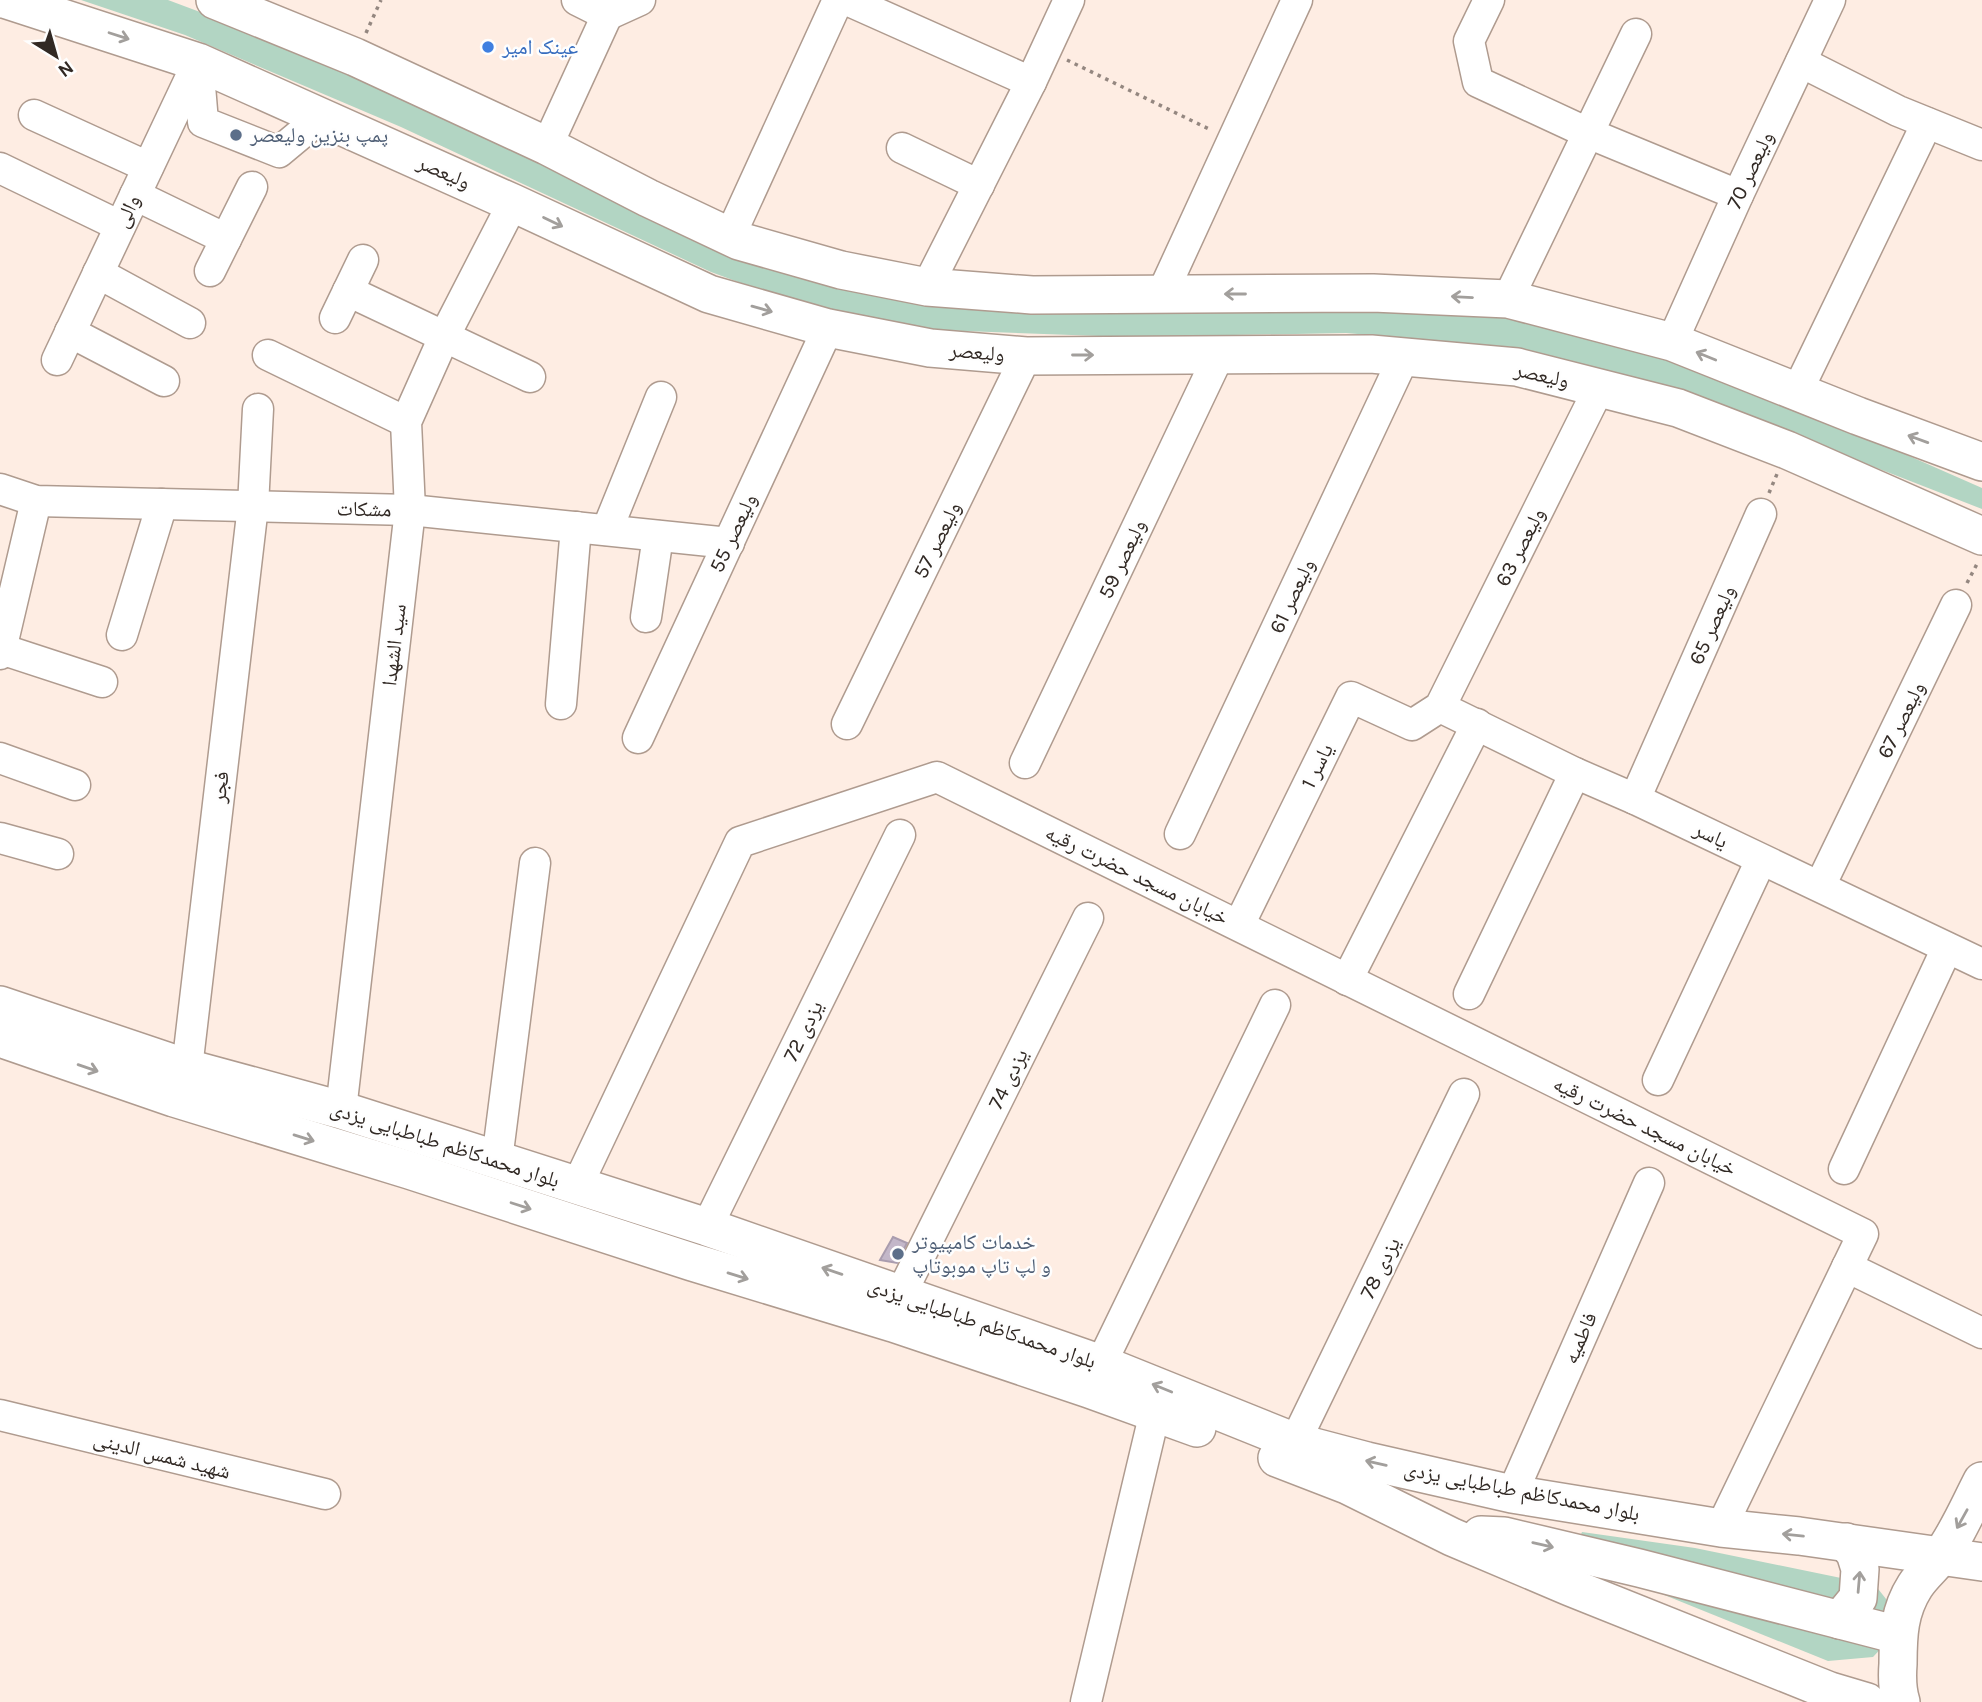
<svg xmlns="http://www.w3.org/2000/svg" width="1982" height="1702" viewBox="0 0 1982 1702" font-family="Karla,'Noto Naskh Arabic',sans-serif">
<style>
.green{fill:#b2d5c3}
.building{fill:#c3b7c9;stroke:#a99cae;stroke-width:2}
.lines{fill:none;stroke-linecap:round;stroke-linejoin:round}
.minor-casing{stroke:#af9b8f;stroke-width:33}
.major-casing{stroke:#af9b8f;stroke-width:40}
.path{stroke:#948780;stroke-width:3.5;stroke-dasharray:3.5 5;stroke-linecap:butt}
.minor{stroke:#fff;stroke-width:30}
.major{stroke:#fff;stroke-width:37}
.oneway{stroke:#a29f9c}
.shop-dot{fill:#3f7fe0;stroke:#fefefe;stroke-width:2.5}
.service-dot{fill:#5c6f8a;stroke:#fefefe;stroke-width:2.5}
.labels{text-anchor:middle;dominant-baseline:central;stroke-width:5;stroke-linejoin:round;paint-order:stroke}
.shop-label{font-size:21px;fill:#366cbe;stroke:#fefefe;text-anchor:start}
.service-label{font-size:21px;fill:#4e5e75;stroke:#fefefe;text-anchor:start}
.street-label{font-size:21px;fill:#312924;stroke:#fefefe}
</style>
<rect width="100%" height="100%" fill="#feede3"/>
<!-- green -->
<g class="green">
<polygon points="81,0 168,0 261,35 782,268 1299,301 1521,318 1669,356 1766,393 1982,488 1982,509 1864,463 1648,382 1512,347 1346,333 1127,337 937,330 814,310 711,272 401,127 185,35"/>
<polygon points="1582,1532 1695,1548 1875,1585 1890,1604 1890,1639 1873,1657 1828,1661 1600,1569 1572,1554"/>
</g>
<!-- building -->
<polygon class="building" points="893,1237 907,1243 897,1263 880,1260"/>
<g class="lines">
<!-- minor casing -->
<g class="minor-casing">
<g id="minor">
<polyline points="577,0 607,15 640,0"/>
<polyline points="847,0 1031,82"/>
<polyline points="1489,0 1469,41 1478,82 1588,133 1738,195"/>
<polyline points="198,62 203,122 279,152 321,117"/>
<polyline points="1801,62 1898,111 1982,145"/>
<polyline points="34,115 148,167"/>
<polyline points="547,146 614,0"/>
<polyline points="902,148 979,185"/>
<polyline points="0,168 120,226"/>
<polyline points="135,195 226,239"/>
<polyline points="730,236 838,0"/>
<polyline points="210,271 252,187"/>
<polyline points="98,273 190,323"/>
<polyline points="927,287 1031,82 1069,0"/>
<polyline points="348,291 530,377"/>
<polyline points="1162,294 1297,0"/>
<polyline points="1508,299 1636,34"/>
<polyline points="335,318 363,260"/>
<polyline points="70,332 164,381"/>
<polyline points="1672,342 1738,195 1830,0"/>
<polyline points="268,355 406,422"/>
<polyline points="57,360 198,62"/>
<polyline points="1797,392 1927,123"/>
<polyline points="0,489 36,501 410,510 729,543"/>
<polyline points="607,530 661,397"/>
<polyline points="646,617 658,536"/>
<polyline points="122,635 162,504"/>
<polyline points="1,649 102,682"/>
<polyline points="0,654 36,501"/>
<polyline points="561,704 576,527"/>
<polyline points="1440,707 1575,773 1635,799 1982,964"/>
<polyline points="847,724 1026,356"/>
<polyline points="638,738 828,328"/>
<polyline points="0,758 75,785"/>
<polyline points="1025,763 1219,355"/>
<polyline points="1635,799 1761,514"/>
<polyline points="1180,834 1404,357"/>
<polyline points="0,838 58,854"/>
<polyline points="1820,886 1956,605"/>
<polyline points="1239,925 1351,697 1412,725 1440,707 1599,388"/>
<polyline points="1347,980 1477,724"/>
<polyline points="1469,994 1575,773"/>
<polyline points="187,1068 253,506 258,409"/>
<polyline points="1658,1080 1761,860"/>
<polyline points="341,1110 410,510 406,422 444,337 513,203"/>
<polyline points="497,1160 535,863"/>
<polyline points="1844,1169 1947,948"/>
<polyline points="577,1186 740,842 937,777 1863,1234 1721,1528"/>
<polyline points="707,1227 900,835"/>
<polyline points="1847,1267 1982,1333"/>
<polyline points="901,1294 1088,918"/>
<polyline points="1101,1364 1275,1005"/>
<polyline points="0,1415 325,1494"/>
<polyline points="1295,1442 1464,1094"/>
<polyline points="1512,1494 1649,1183"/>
<polyline points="1086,1702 1155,1412"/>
</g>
</g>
<!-- major casing -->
<g class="major-casing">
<g id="major">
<polyline points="7,0 198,62 513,203 709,294 828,328 930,348 1026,356 1371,354 1517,367 1678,408 1787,450 1982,536"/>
<polyline points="215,0 355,57 547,146 648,198 739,241 841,270 927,287 1032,295 1373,293 1508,299 1672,342 1858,416 1982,462"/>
<polyline points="0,1005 187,1068 341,1110 707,1227 1101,1364 1295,1442 1367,1461 1512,1494 1721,1528 1799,1536 1982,1562"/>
<polyline points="0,1038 174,1098 409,1170 692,1262 893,1323 1089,1389 1197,1428"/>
<polyline points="1277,1458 1347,1485 1452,1537 1570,1587 1830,1691 1867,1702"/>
<polyline points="1481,1535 1504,1536 1639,1568 1898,1635"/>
<polyline points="1840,1620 1858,1598 1860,1569 1855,1553 1846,1542"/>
<path d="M1901,1702C1897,1689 1897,1677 1898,1664C1898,1635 1899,1611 1915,1586C1922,1575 1932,1567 1940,1557C1957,1535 1969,1506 1982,1481"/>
</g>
</g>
<!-- path -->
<g class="path">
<polyline points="366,33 381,0"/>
<polyline points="1067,60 1211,130"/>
<polyline points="1769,493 1777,474"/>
<polyline points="1967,583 1978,562"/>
</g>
<!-- minor -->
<use href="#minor" class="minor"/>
<!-- major -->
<use href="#major" class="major"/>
</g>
<!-- one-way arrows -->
<defs><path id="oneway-shaft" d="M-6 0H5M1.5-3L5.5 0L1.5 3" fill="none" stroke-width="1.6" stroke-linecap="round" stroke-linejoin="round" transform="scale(1.75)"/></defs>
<g class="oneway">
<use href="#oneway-shaft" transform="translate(119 36) rotate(18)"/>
<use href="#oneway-shaft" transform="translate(553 222) rotate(26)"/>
<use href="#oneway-shaft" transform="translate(1235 294) rotate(180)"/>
<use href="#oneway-shaft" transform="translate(1462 297) rotate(-177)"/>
<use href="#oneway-shaft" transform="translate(762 309) rotate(16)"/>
<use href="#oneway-shaft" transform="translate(1083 355)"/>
<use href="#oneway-shaft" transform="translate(1706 356) rotate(-158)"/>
<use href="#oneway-shaft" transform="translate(1918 439) rotate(-160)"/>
<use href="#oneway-shaft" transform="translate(88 1068) rotate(19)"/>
<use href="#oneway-shaft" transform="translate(304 1138) rotate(17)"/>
<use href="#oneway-shaft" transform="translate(521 1206) rotate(18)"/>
<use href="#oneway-shaft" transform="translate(832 1271) rotate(-161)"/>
<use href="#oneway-shaft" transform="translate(738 1276) rotate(17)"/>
<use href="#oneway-shaft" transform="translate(1162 1388) rotate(-158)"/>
<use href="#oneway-shaft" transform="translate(1376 1463) rotate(-167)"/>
<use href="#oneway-shaft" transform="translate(1962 1519) rotate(119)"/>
<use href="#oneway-shaft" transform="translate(1793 1535) rotate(-174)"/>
<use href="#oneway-shaft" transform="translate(1543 1545) rotate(13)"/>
<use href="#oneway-shaft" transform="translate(1859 1582) rotate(-85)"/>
</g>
<!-- markers -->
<circle class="shop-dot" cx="488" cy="47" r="7"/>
<g class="service-dot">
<circle cx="236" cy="135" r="7"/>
<circle cx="898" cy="1254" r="7"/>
</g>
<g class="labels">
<!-- shop labels -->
<g class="shop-label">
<text x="502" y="47">عینک امیر</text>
</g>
<!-- service labels -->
<g class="service-label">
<text x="250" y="135">پمپ بنزین ولیعصر</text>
<text x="912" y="1242">خدمات کامپیوتر<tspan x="912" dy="24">و لپ تاپ موبوتاپ</tspan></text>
</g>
<!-- street labels -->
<g class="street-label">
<text transform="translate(1750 170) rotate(-65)">ولیعصر 70</text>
<text transform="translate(444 172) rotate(24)">ولیعصر</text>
<text transform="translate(127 211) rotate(-64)">والی</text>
<text transform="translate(977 352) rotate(5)">ولیعصر</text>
<text transform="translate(1542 375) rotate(13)">ولیعصر</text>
<text transform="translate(364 509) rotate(1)">مشکات</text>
<text transform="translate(733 533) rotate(-65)">ولیعصر 55</text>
<text transform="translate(937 540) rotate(-64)">ولیعصر 57</text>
<text transform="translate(1520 547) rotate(-63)">ولیعصر 63</text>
<text transform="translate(1122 559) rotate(-65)">ولیعصر 59</text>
<text transform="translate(1292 596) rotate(-65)">ولیعصر 61</text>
<text transform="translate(1712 625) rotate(-66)">ولیعصر 65</text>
<text transform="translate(394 645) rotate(-83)">سید الشهدا</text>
<text transform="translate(1901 720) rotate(-64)">ولیعصر 67</text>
<text transform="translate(1317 766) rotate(-64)">یاسر 1</text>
<text transform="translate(220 787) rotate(-83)">فجر</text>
<text transform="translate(1711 835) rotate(26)">یاسر</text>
<text transform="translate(1137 875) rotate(26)">خیابان مسجد حضرت رقیه</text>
<text transform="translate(803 1031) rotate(-64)">یزدی 72</text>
<text transform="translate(1008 1079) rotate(-64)">یزدی 74</text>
<text transform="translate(1645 1126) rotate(26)">خیابان مسجد حضرت رقیه</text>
<text transform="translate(445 1144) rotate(18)">بلوار محمدکاظم طباطبایی یزدی</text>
<text transform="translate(1380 1268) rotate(-64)">یزدی 78</text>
<text transform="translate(982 1323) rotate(19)">بلوار محمدکاظم طباطبایی یزدی</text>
<text transform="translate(1580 1338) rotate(-66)">فاطمیه</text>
<text transform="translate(162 1455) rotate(14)">شهید شمس الدینی</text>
<text transform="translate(1522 1491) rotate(11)">بلوار محمدکاظم طباطبایی یزدی</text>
</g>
</g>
<!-- north arrow -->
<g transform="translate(56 56) rotate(143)" stroke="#fefefe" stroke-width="5" paint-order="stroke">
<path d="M0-5L12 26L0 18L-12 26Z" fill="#312924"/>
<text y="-10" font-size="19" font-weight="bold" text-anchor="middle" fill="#312924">N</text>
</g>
</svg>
